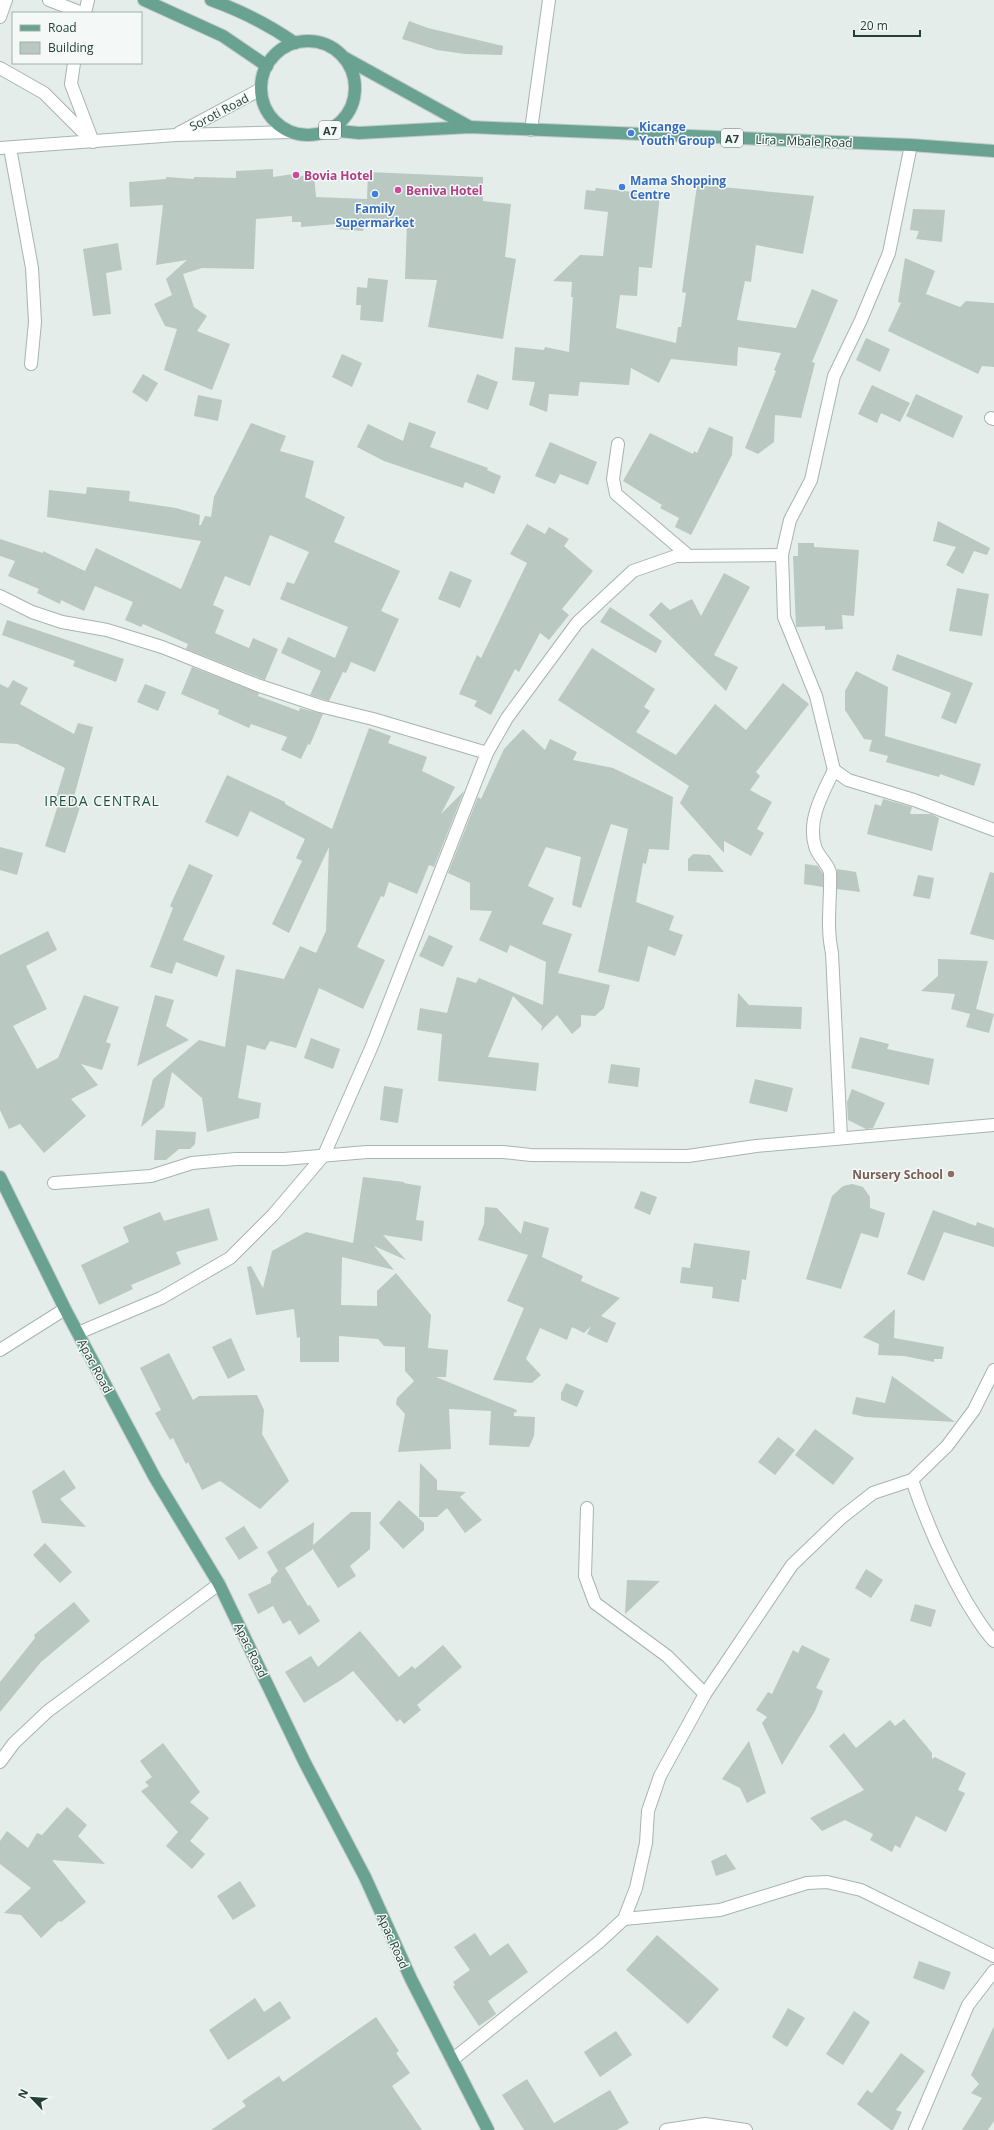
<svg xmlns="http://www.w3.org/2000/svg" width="994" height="2130" viewBox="0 0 994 2130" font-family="'Open Sans',sans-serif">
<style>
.building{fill:#b9c8c1}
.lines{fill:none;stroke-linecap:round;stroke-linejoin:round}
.minor-casing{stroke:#a6b5b0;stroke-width:14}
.major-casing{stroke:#c1c9c7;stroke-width:14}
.minor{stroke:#fff;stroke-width:12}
.major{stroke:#69a291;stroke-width:12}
.shop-dot{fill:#3f7fe0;stroke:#f4f9f7;stroke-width:1.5}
.hotel-dot{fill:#d1479c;stroke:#f4f9f7;stroke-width:1.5}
.education-dot{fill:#8d6e63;stroke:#f4f9f7;stroke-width:1.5}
.labels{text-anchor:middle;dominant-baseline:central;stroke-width:3;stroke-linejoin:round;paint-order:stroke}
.shield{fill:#f4f9f7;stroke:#627770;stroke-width:1}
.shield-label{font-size:11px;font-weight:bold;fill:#233f36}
.street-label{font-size:12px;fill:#233f36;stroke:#f4f9f7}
.shop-label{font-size:12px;font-weight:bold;fill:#366cbe;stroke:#f4f9f7;text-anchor:start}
.hotel-label{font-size:12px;font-weight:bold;fill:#b23c85;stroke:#f4f9f7;text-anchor:start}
.education-label{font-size:12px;font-weight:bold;fill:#785e54;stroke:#f4f9f7;text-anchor:end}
.quarter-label{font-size:14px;letter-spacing:1px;fill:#1f5143;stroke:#f4f9f7}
</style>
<rect width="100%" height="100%" fill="#e4ede9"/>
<!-- building -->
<g class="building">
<polygon points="409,21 428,28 503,46 502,55 465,54 437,50 402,39"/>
<polygon points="273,169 273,177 300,173 300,176 314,175 316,197 367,199 368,172 483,177 483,201 511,204 505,257 516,259 503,339 428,327 437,280 405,279 407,223 364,221 363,231 337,229 337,224 301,227 301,222 292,222 292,216 256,219 254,269 202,268 183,274 194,307 207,316 197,331 230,344 212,390 164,370 177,329 165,326 154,304 172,295 166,279 187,260 156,265 163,205 130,207 129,182 166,179 166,177 194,179 194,177 236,178 236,171"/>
<polygon points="698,178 723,181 722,187 814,196 803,254 756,245 751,282 745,281 737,320 796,328 812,289 838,300 812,362 815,363 801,418 775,415 774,442 758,454 745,448 776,371 774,370 781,353 738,347 737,366 671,359 659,383 631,368 629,385 580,382 578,396 549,394 547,412 529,405 535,382 512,380 515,347 544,350 545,347 569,352 573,297 571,297 572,282 553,281 580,255 603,256 608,212 584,209 586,190 595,191 596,188 660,195 652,268 639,267 637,296 620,295 616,328 676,343 678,327 681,327 686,293 682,292"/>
<polygon points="913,209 945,210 942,242 916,239 919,231 910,230"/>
<polygon points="118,243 122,270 106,273 111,314 93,316 83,249"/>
<polygon points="905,258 935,271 926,294 960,307 966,301 994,303 994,367 982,366 978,374 888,331 901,303 898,302"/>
<polygon points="368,278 388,280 383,322 360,320 361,305 356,305 357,287 367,288"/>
<polygon points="866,338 890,349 880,372 856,360"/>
<polygon points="342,354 362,363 352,387 332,377"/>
<polygon points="143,374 158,383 147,402 132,392"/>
<polygon points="477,374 498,382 488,410 467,402"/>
<polygon points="872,385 910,403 900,422 881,413 877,423 858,414"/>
<polygon points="916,394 963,416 953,438 906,416"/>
<polygon points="198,395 222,400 218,421 194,416"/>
<polygon points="409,422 436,432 430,447 488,468 487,470 501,476 494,494 465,482 463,488 384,461 357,447 368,424 403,441"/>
<polygon points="251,423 286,436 280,451 314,461 305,497 345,517 334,542 400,571 381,611 399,619 375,672 351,662 346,673 343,672 329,701 310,695 321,671 281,653 288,637 335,658 348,627 280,599 287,582 294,584 309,552 270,535 250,586 225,576 213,605 224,610 215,633 249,648 253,638 278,649 265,680 186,649 188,644 143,624 141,627 125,620 133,602 95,586 84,611 61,600 60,604 37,593 39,589 8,576 15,561 0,556 0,539 43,553 43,551 85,571 96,548 181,589 201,541 47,517 49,490 86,494 87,487 130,491 129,501 176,508 200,515 199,525 201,525 205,516 211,517 214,497"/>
<polygon points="709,427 733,437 732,455 691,535 675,527 679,518 660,508 662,505 623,481 650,433 693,454 694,451 697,453"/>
<polygon points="550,442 597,462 588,485 560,474 555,484 535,476"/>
<polygon points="938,521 990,548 987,555 974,551 963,574 946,565 956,547 933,541"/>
<polygon points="527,524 545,534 549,527 569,539 564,546 593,571 562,609 569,615 549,640 540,633 519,672 515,669 491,715 474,706 477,701 459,694 477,655 481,658 527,563 510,554"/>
<polygon points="798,543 814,543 814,547 859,550 854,616 842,615 843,629 825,630 825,626 796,627 793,556 798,556"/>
<polygon points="450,571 472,580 460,608 438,599"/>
<polygon points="724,573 750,587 714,655 738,667 726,691 649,615 661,602 670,610 692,599 701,616"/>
<polygon points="957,588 989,594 982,636 949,631"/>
<polygon points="610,607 662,641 656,653 600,622"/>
<polygon points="7,620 124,659 116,682 73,666 75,661 2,635"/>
<polygon points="592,648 655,689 644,707 650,711 636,732 676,755 715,704 746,730 783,683 809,704 756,772 760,776 750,790 772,802 757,829 764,833 751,856 724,841 724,853 680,803 689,786 558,700"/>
<polygon points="897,654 973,683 956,724 941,718 951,693 892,670"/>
<polygon points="192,667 259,693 258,696 299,711 300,708 323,714 310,745 308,744 301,759 281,750 287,737 251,724 249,728 218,714 219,710 181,694"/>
<polygon points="856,671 888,687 885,736 981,764 974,786 940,774 939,777 886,762 888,756 869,751 872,740 864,739 845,710 845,691"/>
<polygon points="13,680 28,688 20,704 74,734 78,723 93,727 72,804 80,807 65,853 45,846 59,802 55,801 65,768 17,744 0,743 0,684 8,688"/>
<polygon points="145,684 166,692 158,711 137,702"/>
<polygon points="369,728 391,736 388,743 427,757 422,771 455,787 441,814 464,791 434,867 429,865 417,894 389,882 384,897 381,896 357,947 385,960 363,1009 319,988 296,1048 270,1041 265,1050 247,1045 238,1098 261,1103 259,1118 207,1132 202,1098 172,1072 164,1107 141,1127 153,1079 199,1040 225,1047 236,969 284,979 300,946 316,953 326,931 329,847 289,933 272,924 302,861 296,858 305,839 250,811 238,837 205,822 227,775 285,802 285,804 332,829"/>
<polygon points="523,729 545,750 550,739 577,752 573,760 613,768 673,797 669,850 649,849 646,864 643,863 636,902 674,916 669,930 683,935 675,956 648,946 639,982 598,972 628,829 611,824 581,908 572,905 581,857 546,847 528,886 554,898 542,924 572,934 558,973 610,985 604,1008 595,1016 581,1015 581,1026 572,1034 557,1015 541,1031 542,1026 513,996 488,1057 539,1063 536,1091 438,1081 442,1034 417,1030 420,1008 447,1013 457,977 476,983 479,978 543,1005 546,962 510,945 507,953 479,940 492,911 470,910 470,883 448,873 478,797 481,799 504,749"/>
<polygon points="883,799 912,807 910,814 931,814 939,818 932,851 867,834 875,804 881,806"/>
<polygon points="0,847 23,853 17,875 0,870"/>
<polygon points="693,854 710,855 724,872 688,871 688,859"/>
<polygon points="189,864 213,875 183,940 225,956 217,977 176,962 172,974 150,967 173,908 170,906"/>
<polygon points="805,864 818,866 823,874 823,887 804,884"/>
<polygon points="837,869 856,872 860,892 837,889"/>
<polygon points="990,872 994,873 994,940 970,934"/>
<polygon points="918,875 934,878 930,899 913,896"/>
<polygon points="48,931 57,950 26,966 47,1009 13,1026 37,1069 58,1058 84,995 119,1007 106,1042 111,1044 102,1070 81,1064 98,1085 71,1099 86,1116 44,1153 20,1124 9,1129 0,1110 0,955"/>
<polygon points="429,935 453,946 443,967 419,956"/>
<polygon points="938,959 988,961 976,1009 994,1014 989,1033 966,1027 970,1014 951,1009 955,994 921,991 938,976"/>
<polygon points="738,993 749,1005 802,1007 801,1029 736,1027"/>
<polygon points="155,995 174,1000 166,1026 189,1040 137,1066"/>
<polygon points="860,1037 889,1044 887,1049 934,1059 929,1085 851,1068"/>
<polygon points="311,1038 340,1049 333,1069 304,1058"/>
<polygon points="611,1064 640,1068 638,1087 608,1083"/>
<polygon points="755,1079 793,1088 787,1112 749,1103"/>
<polygon points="384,1086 403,1089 398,1123 380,1120"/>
<polygon points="852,1089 885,1103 873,1128 866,1129 848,1120 847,1102"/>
<polygon points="156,1130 196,1132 195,1144 190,1149 179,1149 166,1160 154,1160"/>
<polygon points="363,1177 404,1182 404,1183 421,1186 416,1220 424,1221 422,1241 383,1235 406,1260 374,1246 394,1270 342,1257 341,1305 377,1306 377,1291 396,1273 431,1315 428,1348 448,1350 446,1377 436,1377 517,1410 516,1413 514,1412 514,1416 535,1417 534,1436 529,1447 489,1445 491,1411 449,1409 451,1449 398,1452 405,1414 396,1404 397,1398 414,1381 405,1371 405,1347 384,1346 378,1339 339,1336 339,1362 300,1362 300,1337 297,1338 294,1309 256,1315 247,1267 251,1266 263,1288 272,1251 306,1232 353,1243"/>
<polygon points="852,1184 863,1187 870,1197 870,1208 885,1213 878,1238 861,1233 841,1289 806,1279 832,1196 843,1186"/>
<polygon points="641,1191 657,1197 650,1215 634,1208"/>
<polygon points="485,1207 497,1208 521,1234 524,1221 549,1228 542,1257 583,1276 581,1281 620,1298 601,1316 616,1323 607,1343 587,1334 591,1326 584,1333 572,1327 567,1340 540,1328 526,1359 541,1375 532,1383 493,1380 524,1308 507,1301 528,1255 478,1240 484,1224"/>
<polygon points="209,1208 218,1240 176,1252 181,1264 131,1285 133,1289 99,1305 81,1265 129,1242 123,1227 160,1212 164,1221"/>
<polygon points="933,1210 976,1226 977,1222 994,1228 994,1247 944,1232 924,1281 907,1274"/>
<polygon points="694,1243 750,1251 746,1280 742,1279 739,1302 712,1298 713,1287 680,1283 682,1267 690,1268"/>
<polygon points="895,1309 894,1338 944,1347 942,1359 934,1359 934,1362 904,1356 878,1355 879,1344 863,1337"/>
<polygon points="231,1338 245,1370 228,1379 212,1347"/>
<polygon points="169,1353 193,1400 199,1396 257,1395 264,1410 262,1434 289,1481 260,1509 220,1481 202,1490 188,1462 186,1464 173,1438 170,1440 155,1413 161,1410 140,1368"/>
<polygon points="892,1376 955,1422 865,1417 852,1414 856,1397 885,1403"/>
<polygon points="566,1383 584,1391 577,1407 561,1400 561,1393"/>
<polygon points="815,1429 854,1458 833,1485 795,1455"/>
<polygon points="778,1437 795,1450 775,1475 758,1462"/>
<polygon points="420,1463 437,1480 437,1490 466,1492 460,1497 482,1520 465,1533 447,1508 437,1517 419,1517"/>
<polygon points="64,1470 76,1488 60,1499 86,1527 42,1523 32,1491"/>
<polygon points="399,1500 424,1523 424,1530 403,1549 379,1523"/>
<polygon points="351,1512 371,1512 370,1549 350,1566 356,1576 338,1588 312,1548 312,1550 285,1568 308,1606 310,1605 320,1621 299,1635 290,1620 283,1624 273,1606 258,1614 248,1594 271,1583 271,1578 278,1571 267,1552 314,1522 313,1545"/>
<polygon points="244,1526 258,1548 239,1560 225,1538"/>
<polygon points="45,1543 72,1572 60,1583 33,1555"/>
<polygon points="866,1569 883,1580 871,1598 855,1588"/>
<polygon points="627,1580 660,1581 625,1614"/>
<polygon points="74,1602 90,1621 41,1662 0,1712 0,1682 35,1638 34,1635"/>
<polygon points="915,1604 936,1610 931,1627 910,1621"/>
<polygon points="360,1631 399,1677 412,1666 415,1669 443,1645 462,1667 417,1705 421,1710 404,1724 400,1719 397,1722 353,1671 341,1680 304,1703 285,1672 311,1656 318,1667"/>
<polygon points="802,1645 830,1659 816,1688 823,1691 815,1711 782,1765 762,1723 767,1717 756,1710 768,1692 772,1694 793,1650 798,1653"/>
<polygon points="904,1719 932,1753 932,1759 935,1757 966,1773 958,1790 965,1793 946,1832 916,1816 900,1848 895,1845 892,1852 870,1840 873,1834 845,1820 822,1831 810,1818 864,1790 829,1746 844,1733 856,1748 890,1720 895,1726"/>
<polygon points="749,1741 766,1793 747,1803 740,1788 722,1779"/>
<polygon points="163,1743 200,1792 190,1802 209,1818 190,1841 205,1854 192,1869 166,1846 178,1832 141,1791 149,1786 145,1782 152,1777 140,1761"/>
<polygon points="67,1807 87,1825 78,1836 105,1864 52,1860 86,1902 61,1922 59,1921 41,1938 21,1915 4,1913 31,1888 0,1864 0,1841 7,1831 28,1848 37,1833 42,1835"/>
<polygon points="726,1854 736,1869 716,1876 711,1861"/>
<polygon points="240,1881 256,1906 233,1920 217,1896"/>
<polygon points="475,1933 490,1956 508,1943 528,1972 488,2001 496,2014 479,2026 453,1987 455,1985 453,1982 470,1970 454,1947"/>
<polygon points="657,1935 719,1989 688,2024 626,1970"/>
<polygon points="919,1961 951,1972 944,1990 913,1978"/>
<polygon points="255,1998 264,2012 280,2001 291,2018 228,2060 209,2030"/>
<polygon points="788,2008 805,2018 787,2047 772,2037"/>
<polygon points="854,2011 870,2022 843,2065 826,2054"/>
<polygon points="376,2017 399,2051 396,2053 410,2073 392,2086 422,2130 211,2130 246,2106 242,2101 279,2076 283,2082"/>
<polygon points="994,2026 994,2121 988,2130 962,2130 982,2098 971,2093 979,2084 971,2075"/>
<polygon points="616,2031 632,2055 600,2077 584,2052"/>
<polygon points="901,2053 925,2071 896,2110 902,2112 893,2130 891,2130 857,2104 867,2090 872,2093"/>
<polygon points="527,2079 554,2123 610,2090 629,2123 617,2130 524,2130 502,2095"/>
</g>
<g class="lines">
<!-- minor casing -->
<g class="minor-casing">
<g id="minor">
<polyline points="49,0 82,13"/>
<polyline points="85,13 88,0"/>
<polyline points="0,17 6,0"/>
<polyline points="0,68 44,93 93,142 71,84 74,63"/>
<polyline points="531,130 549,0"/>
<polyline points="179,133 261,89"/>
<polyline points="911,145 889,253 861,320 834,376 811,480 790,520 782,555 784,617 816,696 834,770 848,780 914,800 994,830"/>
<polyline points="0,148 176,135 291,132"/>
<polyline points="10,148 32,268 35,322 31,364"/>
<polyline points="991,418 994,419"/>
<polyline points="618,444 613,479 616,494 689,556"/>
<polyline points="0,596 32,612 62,622 107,630 162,647 257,685 320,706 373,719 487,753"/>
<path d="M834,770C823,793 807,820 815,846C817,856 829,864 830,873C831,900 826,926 832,953L841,1138"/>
<polyline points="54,1183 151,1176 192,1163 236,1159 284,1159 367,1152 503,1152 531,1155 688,1156 756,1146 994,1125"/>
<polyline points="78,1333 161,1298 230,1258 273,1215 324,1155 372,1046 487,753 507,718 577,623 633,571 676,556 782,555"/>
<polyline points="0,1350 65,1309"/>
<path d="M912,1480C926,1522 944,1562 966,1601C975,1615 982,1629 994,1641"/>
<polyline points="587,1508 585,1576 595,1603 667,1656 705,1694"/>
<polyline points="0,1762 14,1743 48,1711 219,1584"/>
<polyline points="624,1919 720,1910 807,1883 827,1882 861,1890 994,1956"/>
<polyline points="452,2060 599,1942 624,1919 636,1888 646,1843 648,1811 660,1776 705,1694 792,1565 841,1518 873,1493 912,1480 947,1446 974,1410 994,1370"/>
<polyline points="666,2130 705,2124 746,2130"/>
<polyline points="915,2130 968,2005 994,1971"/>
</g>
</g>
<!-- major casing -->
<g class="major-casing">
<g id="major">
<polyline points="144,0 223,36 267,66"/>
<path d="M211,0C242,11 269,25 295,43"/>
<circle cx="308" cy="88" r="47"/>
<polyline points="345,58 470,127"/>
<polyline points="330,130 359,133 470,127 911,145 994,151"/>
<polyline points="0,1177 65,1309 155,1478 219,1584 305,1763 365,1877 411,1979 488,2130"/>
</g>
</g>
<!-- minor -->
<use href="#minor" class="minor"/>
<!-- major -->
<use href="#major" class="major"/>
</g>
<!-- markers -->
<g class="shop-dot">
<circle cx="631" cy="133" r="4"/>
<circle cx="622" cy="187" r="4"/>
<circle cx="375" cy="194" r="4"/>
</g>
<g class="hotel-dot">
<circle cx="296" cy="175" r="4"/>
<circle cx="398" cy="190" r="4"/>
</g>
<circle class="education-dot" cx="951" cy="1174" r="4"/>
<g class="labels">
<!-- shield labels -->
<g class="shield">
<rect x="319" y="121" width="22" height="18" rx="3"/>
<rect x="721" y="129" width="22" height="18" rx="3"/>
</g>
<g class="shield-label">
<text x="330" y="130">A7</text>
<text x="732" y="138">A7</text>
</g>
<!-- street labels -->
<g class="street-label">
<text transform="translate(219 112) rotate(-28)">Soroti Road</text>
<text transform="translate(804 141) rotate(2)">Lira - Mbale Road</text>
<text transform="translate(95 1366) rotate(62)">Apac Road</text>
<text transform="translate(251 1650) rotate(64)">Apac Road</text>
<text transform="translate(393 1941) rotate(66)">Apac Road</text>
</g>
<!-- shop labels -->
<g class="shop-label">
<text x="639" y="126">Kicange<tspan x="639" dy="14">Youth Group</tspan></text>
<text x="630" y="180">Mama Shopping<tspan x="630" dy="14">Centre</tspan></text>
<text x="375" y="208" text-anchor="middle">Family<tspan x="375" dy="14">Supermarket</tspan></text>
</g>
<!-- hotel labels -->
<g class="hotel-label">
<text x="304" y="175">Bovia Hotel</text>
<text x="406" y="190">Beniva Hotel</text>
</g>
<!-- education labels -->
<g class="education-label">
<text x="943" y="1174">Nursery School</text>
</g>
<!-- quarter labels -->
<g class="quarter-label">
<text x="102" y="800">IREDA CENTRAL</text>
</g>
</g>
<!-- legend -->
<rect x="12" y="12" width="130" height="52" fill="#f4f9f7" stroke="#a0afaa"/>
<rect x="20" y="25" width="20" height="6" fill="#69a291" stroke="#a0afaa"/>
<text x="48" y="32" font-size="12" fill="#233f36">Road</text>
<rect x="20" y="42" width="20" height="12" fill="#b9c8c1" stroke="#a0afaa"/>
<text x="48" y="52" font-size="12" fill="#233f36">Building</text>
<!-- north arrow -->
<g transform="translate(32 2098) rotate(295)" stroke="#f4f9f7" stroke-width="3" paint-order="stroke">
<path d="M0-3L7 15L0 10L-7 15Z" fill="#233f36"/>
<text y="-6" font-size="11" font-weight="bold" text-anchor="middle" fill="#233f36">N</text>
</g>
<!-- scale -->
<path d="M854 30v6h66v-6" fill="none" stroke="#233f36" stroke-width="2"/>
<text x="860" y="30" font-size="12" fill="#233f36" stroke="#f4f9f7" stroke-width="3" paint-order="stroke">20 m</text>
</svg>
